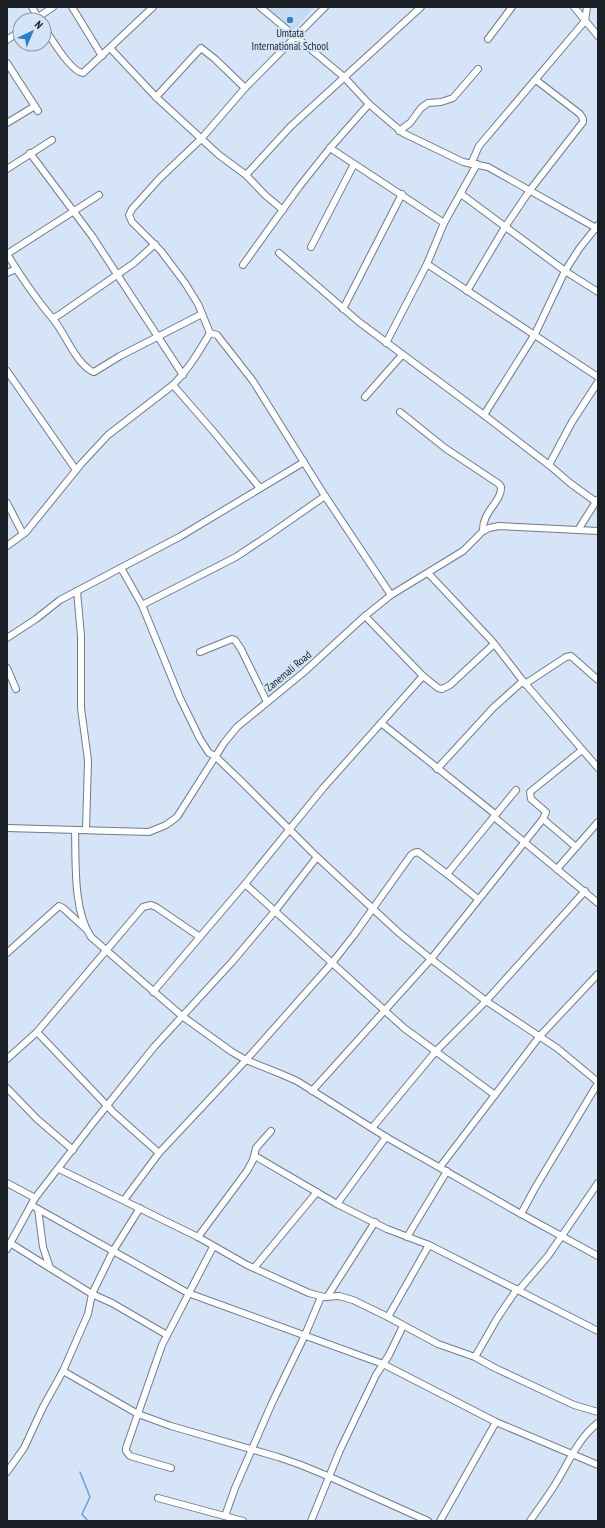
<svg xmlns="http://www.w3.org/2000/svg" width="605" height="1528" viewBox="0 0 605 1528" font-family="'PT Sans Narrow',sans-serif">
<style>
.built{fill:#c5daf1}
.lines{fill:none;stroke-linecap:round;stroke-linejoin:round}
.stream{stroke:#68a2dd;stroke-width:1.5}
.minor-casing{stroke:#6d7c8b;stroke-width:8}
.minor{stroke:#fff;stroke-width:6}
.poi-dot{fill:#2a80ce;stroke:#d5e5f7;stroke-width:1.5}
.labels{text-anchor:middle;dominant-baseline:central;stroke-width:4;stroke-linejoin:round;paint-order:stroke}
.poi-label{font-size:11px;fill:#1a2026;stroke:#d5e5f7}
.street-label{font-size:11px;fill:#1a2026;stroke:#d5e5f7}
</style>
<rect width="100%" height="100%" fill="#d5e5f7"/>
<!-- built -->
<polygon class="built" points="264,7 314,7 292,32"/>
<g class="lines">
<!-- stream -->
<polyline class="stream" points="80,1472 90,1497 82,1514 88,1521"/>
<!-- minor casing -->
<g class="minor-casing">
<g id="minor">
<polyline points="32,7 39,19"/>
<polyline points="72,7 102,56"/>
<polyline points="260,7 344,77 369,104 403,133 463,162 488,167 598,229"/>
<polyline points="325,7 245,88 201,139 160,178 132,209 129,215 132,222 161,251 185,283 198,304 210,333 217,335 253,381 325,496 391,595"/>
<polyline points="574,7 598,36"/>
<polyline points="34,20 53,7"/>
<path d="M44,27C50,37 71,72 83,73L153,7"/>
<polyline points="488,39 512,7"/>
<polyline points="7,40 20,31"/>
<polyline points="110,48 156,97 219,155 246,175 265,195 283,210"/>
<polyline points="7,63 38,111"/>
<polyline points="156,97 201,48 215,59 245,88"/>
<polyline points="7,123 35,106"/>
<polyline points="399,131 410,123 421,108 428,103 441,102 453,98 478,69"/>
<polyline points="330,148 444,223"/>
<polyline points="30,153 92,236 183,375"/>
<polyline points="471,164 479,146 585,21 587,7"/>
<polyline points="7,169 52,140"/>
<polyline points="246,175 290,127 421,7"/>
<polyline points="461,194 565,271 598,292"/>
<polyline points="311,247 354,164"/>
<polyline points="279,253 359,322 484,415 549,465 570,483 596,502"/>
<path d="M7,254C21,277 36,299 53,319C64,332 70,350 82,363C85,366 89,371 94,372L120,356L202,314"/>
<polyline points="7,254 99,195"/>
<polyline points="427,264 598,377"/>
<polyline points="243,265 299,187 330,148 369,104"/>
<polyline points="7,273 16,269"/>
<polyline points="467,291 505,227 530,190 583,122 583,119 580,114 536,80"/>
<polyline points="343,309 402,194"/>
<polyline points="53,318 59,315 134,263 155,244"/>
<polyline points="386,343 427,264 444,223 477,164"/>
<polyline points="7,371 76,470"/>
<polyline points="173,385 213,431 260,488"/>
<polyline points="365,397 402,355"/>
<path d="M400,412L445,448L499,484L501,487C502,502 482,511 483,531"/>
<polyline points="484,415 535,334 565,271 579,249 598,225"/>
<polyline points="549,465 572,422 598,382"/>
<polyline points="7,503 23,534"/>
<polyline points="578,530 597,500"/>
<path d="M7,546L26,532L81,464L108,435L173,385C189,369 199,351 210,333"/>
<polyline points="121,568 142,605 180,698 200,739 209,753 215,756 243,783 317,857 398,932 431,959 486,1001 557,1048 598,1082"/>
<polyline points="428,573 492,641 523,681 598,768"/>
<polyline points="77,591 81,636 81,708 88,760 86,830"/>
<polyline points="142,605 236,557 269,535 325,496"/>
<polyline points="7,638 36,619 60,600 181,536 304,462"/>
<polyline points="200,652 232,639 235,640 241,649 267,702"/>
<polyline points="7,668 16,689"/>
<polyline points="423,676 438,688 442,689 450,685 494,644"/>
<polyline points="525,684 566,657 571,656 598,680"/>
<polyline points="381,723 495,814"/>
<polyline points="437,769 493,708 523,681"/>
<polyline points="494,817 598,903"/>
<polyline points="543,819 576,847"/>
<polyline points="7,828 149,832 166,825 177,817 224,743 237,727 304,672 365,616 391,595 463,551 483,531 489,528 499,526 598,531"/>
<path d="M75,830C76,863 73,910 91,937L182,1016L232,1052L246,1060L281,1074L297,1081L386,1137L521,1214L598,1256"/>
<polyline points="557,869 598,822"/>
<polyline points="447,874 478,899"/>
<polyline points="245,884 404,1028 495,1095"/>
<polyline points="7,953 59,906 63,908 85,928"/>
<polyline points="153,992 245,884 324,787 423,676 365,616"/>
<polyline points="37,1032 114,1113 159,1153"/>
<polyline points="7,1059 37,1032 143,907 151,905 156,907 200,937"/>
<polyline points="7,1088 37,1119 73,1150"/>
<polyline points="312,1091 431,959 543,819 546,812 531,799 530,792 582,750"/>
<polyline points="372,1128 436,1051 486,1001 585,891"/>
<polyline points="255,1156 337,1204 387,1229 429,1245 598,1331"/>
<polyline points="440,1167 539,1037 598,974"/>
<polyline points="59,1169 198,1237 247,1265 309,1293 324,1297 339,1296 353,1300 388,1317 438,1344 475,1357 495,1368 574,1405 598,1412"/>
<polyline points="7,1183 35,1198"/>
<polyline points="124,1200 159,1153 246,1060 332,963 354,935 411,855 414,853 418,852 447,874 516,790"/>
<polyline points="337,1204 386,1137"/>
<polyline points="31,1205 188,1293 383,1364 496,1422 598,1465"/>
<polyline points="38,1209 43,1247 50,1268 92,1294 112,1303 167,1335"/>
<polyline points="521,1214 535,1188 598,1083"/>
<polyline points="198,1237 247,1171 253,1160 256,1148 271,1131"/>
<polyline points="407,1237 447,1171"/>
<polyline points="10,1243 50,1268"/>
<polyline points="7,1249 35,1198 93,1123 154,1047 232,962 275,911 317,857"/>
<polyline points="254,1268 317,1192"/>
<polyline points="519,1290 548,1256 598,1183"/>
<polyline points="327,1297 375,1222"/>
<polyline points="388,1317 429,1245"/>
<polyline points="475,1357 498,1317 517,1289"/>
<polyline points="63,1371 138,1414 171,1426 278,1457 301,1465 330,1477 428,1521"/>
<polyline points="171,1468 130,1456 126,1451 126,1448 162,1345 213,1247"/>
<polyline points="7,1472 24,1448 43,1407 63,1371 88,1314 92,1294 113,1251 140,1208"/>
<polyline points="158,1498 243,1521"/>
<polyline points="225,1516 235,1488 272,1403 305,1335 321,1297"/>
<polyline points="311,1521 340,1450 376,1375 389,1355 403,1326"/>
<polyline points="440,1521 496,1422"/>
<path d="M530,1521C539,1508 548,1496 556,1483C569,1462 578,1438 598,1423"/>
</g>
</g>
<!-- minor -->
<use href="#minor" class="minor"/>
</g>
<!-- markers -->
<circle class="poi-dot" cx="290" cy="20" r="4"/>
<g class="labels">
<!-- poi labels -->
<g class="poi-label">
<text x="290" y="33">Umtata<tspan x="290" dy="13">International School</tspan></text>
</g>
<!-- street labels -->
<g class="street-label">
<text transform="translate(288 671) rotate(-40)">Zanemali Road</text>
</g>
</g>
<!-- border -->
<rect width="605" height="1528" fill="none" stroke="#1a2026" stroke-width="16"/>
<!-- north arrow -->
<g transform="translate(32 32) rotate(44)"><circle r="19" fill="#d5e5f7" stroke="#8a96a3"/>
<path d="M0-3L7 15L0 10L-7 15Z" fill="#2a80ce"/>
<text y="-6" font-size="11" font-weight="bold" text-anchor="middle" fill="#1a2026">N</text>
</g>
</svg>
